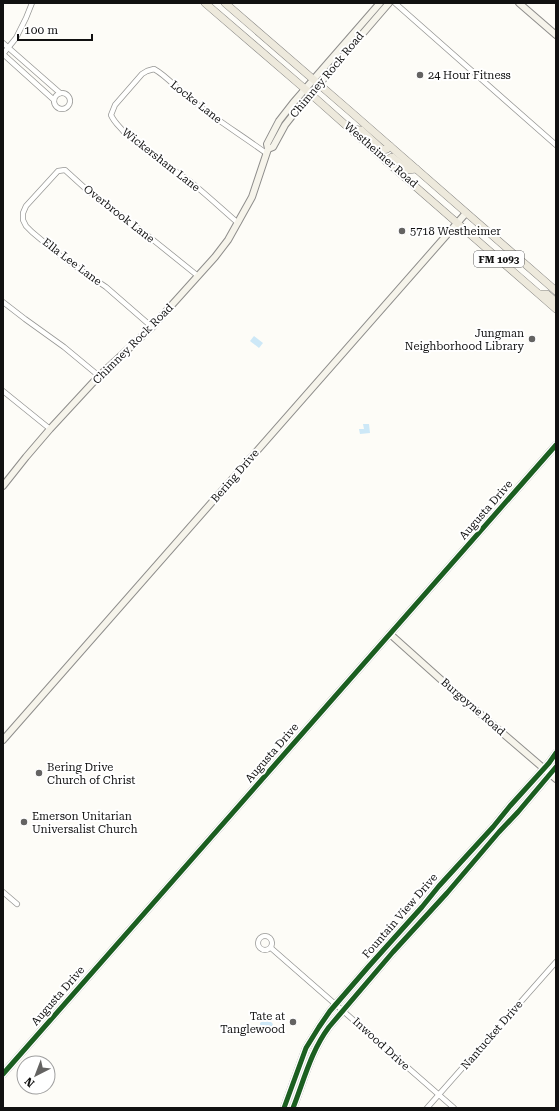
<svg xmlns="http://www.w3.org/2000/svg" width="559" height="1111" viewBox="0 0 559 1111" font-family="'Roboto Serif',serif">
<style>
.water{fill:#cde8f7}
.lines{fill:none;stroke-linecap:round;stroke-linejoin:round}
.street-casing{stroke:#979795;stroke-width:6}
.secondary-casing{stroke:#8e8d8b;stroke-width:8}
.primary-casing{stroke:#858482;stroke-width:8}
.street{stroke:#fffffe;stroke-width:4.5}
.secondary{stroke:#f6f4eb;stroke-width:6}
.primary{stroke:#ede9dc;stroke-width:7}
.cycleway-casing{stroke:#fff;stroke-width:8}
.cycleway{stroke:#1b5e20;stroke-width:5}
.poi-dot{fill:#646362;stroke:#fff;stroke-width:1.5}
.labels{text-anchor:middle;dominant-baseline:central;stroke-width:4;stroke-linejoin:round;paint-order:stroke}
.shield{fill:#fff;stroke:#585858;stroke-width:1}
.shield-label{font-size:10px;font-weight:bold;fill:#111}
.street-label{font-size:11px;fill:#111;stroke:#fff}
.poi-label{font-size:11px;fill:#111;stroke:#fff;text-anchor:start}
</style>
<rect width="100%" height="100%" fill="#fdfcf7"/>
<!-- water -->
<g class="water">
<polygon points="254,336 263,343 259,348 250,341"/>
<polygon points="363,424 369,424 370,433 360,434 359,429 364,429"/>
<path d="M264,1020L270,1021L273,1024L272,1026L268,1028C264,1029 260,1027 260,1023Z"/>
</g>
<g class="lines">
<!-- street casing -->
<g class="street-casing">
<g id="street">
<polyline points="395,3 556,145"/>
<polyline points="3,43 60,93"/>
<polyline points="3,54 54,100"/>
<polyline points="3,54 16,38 26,18 32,3"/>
<circle cx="62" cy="101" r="8"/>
<path d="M238,223C223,210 208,196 192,183C169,166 144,152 124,132C119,126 114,122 111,115L115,105L142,74L147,71L154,69C167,76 178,90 190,99C214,118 241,135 266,153"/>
<polyline points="3,302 25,319 64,347 99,376"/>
<polyline points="152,327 106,287 63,258 32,232 26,226 23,220 23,213 26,206 58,171 65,170 87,190 152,239 198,276"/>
<polyline points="3,391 50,429"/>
<polyline points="3,892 17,904"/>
<circle cx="265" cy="943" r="7"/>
<path d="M271,948C332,1002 393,1055 454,1108"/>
<polyline points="427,1108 556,962"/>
</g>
</g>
<!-- secondary casing -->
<g class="secondary-casing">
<g id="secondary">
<polyline points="519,3 556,35"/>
<polyline points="268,149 273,147 285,125 296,111 389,3"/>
<polyline points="3,486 26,457 50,429 99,376 152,327 215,257 228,240 252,197 268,149 267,144 279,121 293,103 380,3"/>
<polyline points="390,634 457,694 556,779"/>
<polyline points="3,740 466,213"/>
<polyline points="3,1074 556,445"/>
<polyline points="284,1108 306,1048 319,1027 330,1011 369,966 422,907 439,886 493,827 510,806 549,763 556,753"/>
<path d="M293,1108C304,1080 311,1051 329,1027L393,952L447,893L499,832L518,812L556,767"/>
</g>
</g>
<!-- primary casing -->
<g class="primary-casing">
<g id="primary">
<polyline points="205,3 305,89 386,161 556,309"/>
<polyline points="225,3 351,112 556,291"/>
<polyline points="351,129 361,130 383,150 387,149 390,146"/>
<polyline points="386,161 392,157 408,170 416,169"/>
<polyline points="540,294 547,294 556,302"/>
</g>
</g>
<!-- street -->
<use href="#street" class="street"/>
<!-- secondary -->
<use href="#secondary" class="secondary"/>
<!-- primary -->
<use href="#primary" class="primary"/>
<!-- cycleway casing -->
<g class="cycleway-casing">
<g id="cycleway">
<polyline points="3,1074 556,445"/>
<polyline points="284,1108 306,1048 319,1027 330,1011 369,966 422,907 439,886 493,827 510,806 549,763 556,753"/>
<path d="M293,1108C304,1080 311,1051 329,1027L393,952L447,893L499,832L518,812L556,767"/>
</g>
</g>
<!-- cycleway -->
<use href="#cycleway" class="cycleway"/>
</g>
<!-- markers -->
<g class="poi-dot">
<circle cx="420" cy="75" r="4"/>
<circle cx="402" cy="231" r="4"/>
<circle cx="532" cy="339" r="4"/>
<circle cx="39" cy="773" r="4"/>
<circle cx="24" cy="822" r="4"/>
<circle cx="293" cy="1022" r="4"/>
</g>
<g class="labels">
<!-- shield labels -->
<rect class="shield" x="474" y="251" width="50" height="16" rx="3"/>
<g class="shield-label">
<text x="499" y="259">FM 1093</text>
</g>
<!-- street labels -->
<g class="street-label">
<text transform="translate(327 75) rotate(-50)">Chimney Rock Road</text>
<text transform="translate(196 102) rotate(38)">Locke Lane</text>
<text transform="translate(381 155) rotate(41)">Westheimer Road</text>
<text transform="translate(161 160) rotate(38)">Wickersham Lane</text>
<text transform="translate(119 214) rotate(38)">Overbrook Lane</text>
<text transform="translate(72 262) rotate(37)">Ella Lee Lane</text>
<text transform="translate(133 344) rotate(-45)">Chimney Rock Road</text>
<text transform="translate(235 476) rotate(-49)">Bering Drive</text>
<text transform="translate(486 510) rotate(-49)">Augusta Drive</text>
<text transform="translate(473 707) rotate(41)">Burgoyne Road</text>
<text transform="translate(272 753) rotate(-49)">Augusta Drive</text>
<text transform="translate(400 916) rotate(-49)">Fountain View Drive</text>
<text transform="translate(58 996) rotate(-49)">Augusta Drive</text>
<text transform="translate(492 1035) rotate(-49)">Nantucket Drive</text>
<text transform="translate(381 1044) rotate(42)">Inwood Drive</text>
</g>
<!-- poi labels -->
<g class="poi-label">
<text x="428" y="75">24 Hour Fitness</text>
<text x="410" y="231">5718 Westheimer</text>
<text x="524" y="333" text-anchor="end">Jungman<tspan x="524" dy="13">Neighborhood Library</tspan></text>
<text x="47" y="767">Bering Drive<tspan x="47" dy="13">Church of Christ</tspan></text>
<text x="32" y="816">Emerson Unitarian<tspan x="32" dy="13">Universalist Church</tspan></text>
<text x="285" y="1016" text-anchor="end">Tate at<tspan x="285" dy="13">Tanglewood</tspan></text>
</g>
</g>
<!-- border -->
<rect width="559" height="1111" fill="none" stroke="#111111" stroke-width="8"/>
<!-- north arrow -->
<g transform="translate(36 1075) rotate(222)"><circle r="19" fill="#ffffff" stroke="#a0a0a0"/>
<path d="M0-3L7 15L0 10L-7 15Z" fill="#646362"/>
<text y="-6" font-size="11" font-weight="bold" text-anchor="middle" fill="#111111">N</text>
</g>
<!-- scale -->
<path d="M18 34v6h74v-6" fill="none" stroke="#111111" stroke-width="2"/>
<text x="24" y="34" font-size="12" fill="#111111" stroke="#ffffff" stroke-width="3" paint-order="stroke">100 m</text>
</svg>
